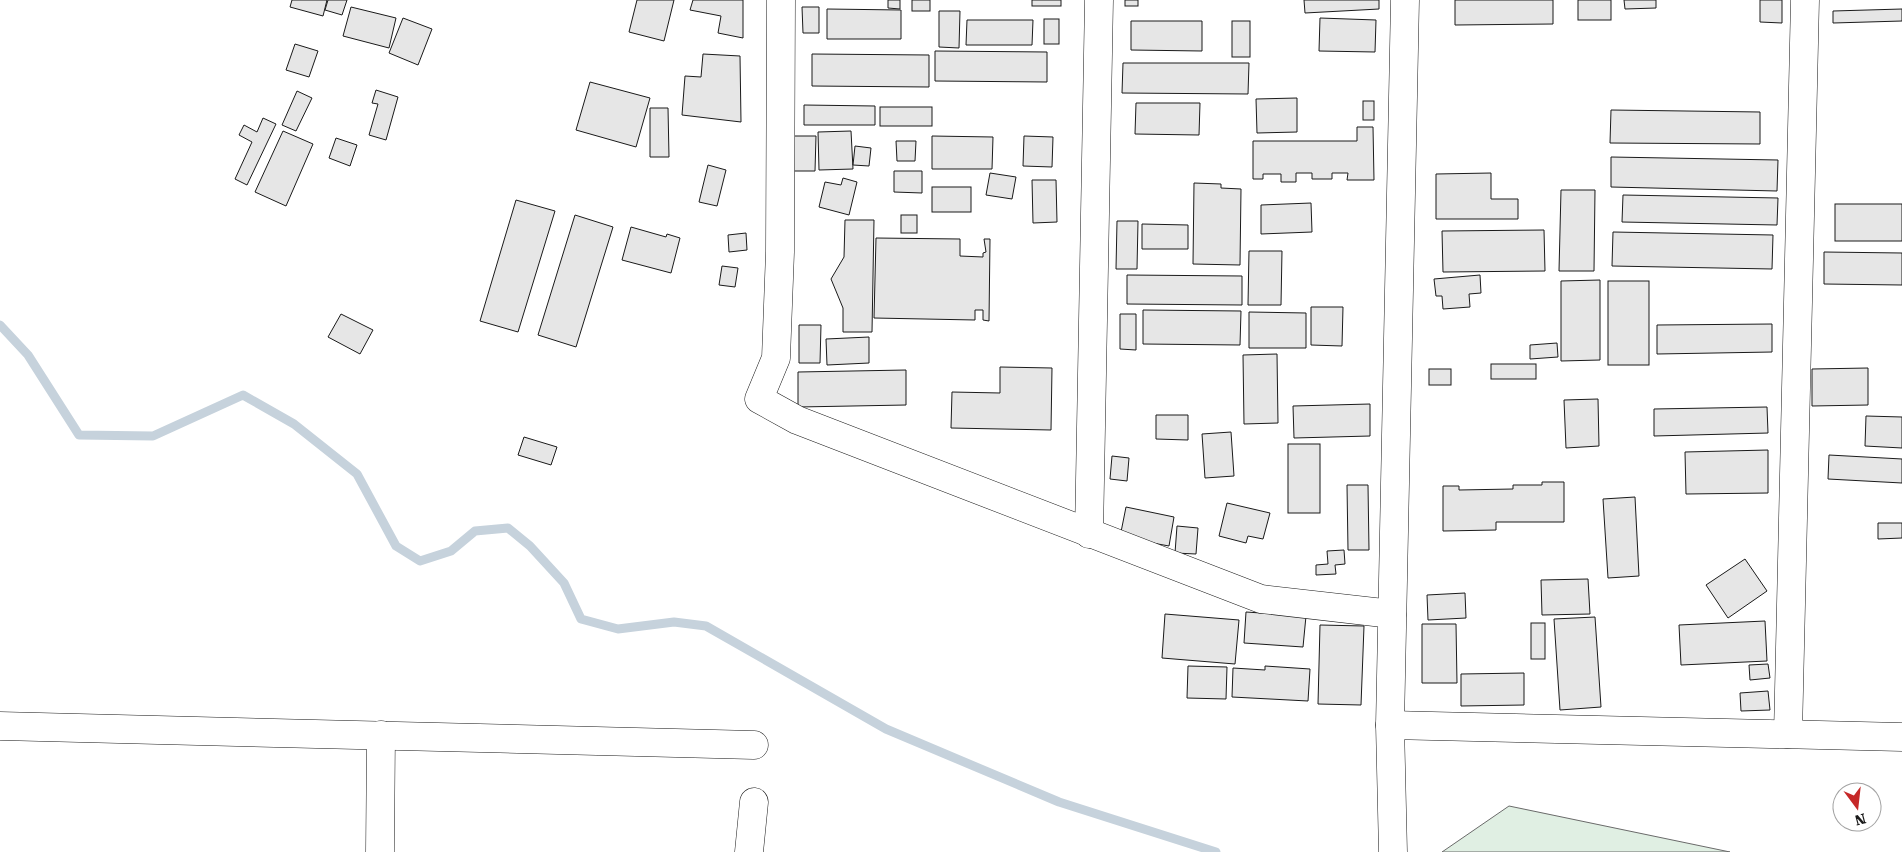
<svg xmlns="http://www.w3.org/2000/svg" width="1902" height="852" viewBox="0 0 1902 852" font-family="'Roboto Serif',serif">
<style>
.green{fill:#e0efe3;stroke:#6a6a6a}
.lines{fill:none;stroke-linecap:round;stroke-linejoin:round}
.stream{stroke:#c6d2dc;stroke-width:9}
.building{fill:#e6e6e6;stroke:#1a1a1a}
.minor-casing{stroke:#1a1a1a;stroke-width:29}
.minor{stroke:#fff;stroke-width:28}
</style>
<rect width="100%" height="100%" fill="#fff"/>
<!-- green -->
<polygon class="green" points="1509,806 1730,852 1442,852"/>
<g class="lines">
<!-- stream -->
<polyline class="stream" points="0,325 28,355 79,435 153,436 243,395 294,424 357,474 396,546 420,561 451,551 475,531 508,528 530,546 564,583 581,619 618,629 674,622 706,626 886,729 1059,802 1216,852"/>
</g>
<!-- building -->
<g class="building">
<polygon points="292,0 327,0 323,16 290,7"/>
<polygon points="328,0 347,0 342,15 325,10"/>
<polygon points="637,0 674,0 664,41 629,32"/>
<polygon points="693,0 743,0 743,38 718,33 721,16 690,10"/>
<polygon points="888,0 900,0 900,9 888,8"/>
<rect x="912" y="0" width="18" height="11"/>
<rect x="1032" y="0" width="29" height="6"/>
<rect x="1125" y="0" width="13" height="6"/>
<polygon points="1304,0 1379,0 1379,9 1305,13"/>
<polygon points="1455,0 1553,0 1553,24 1455,25"/>
<rect x="1578" y="0" width="33" height="20"/>
<polygon points="1624,0 1656,0 1656,8 1625,9"/>
<polygon points="1760,0 1782,0 1782,23 1760,22"/>
<polygon points="351,7 396,18 389,48 343,36"/>
<polygon points="802,7 819,7 819,33 803,33"/>
<polygon points="827,9 901,10 901,39 827,39"/>
<polygon points="1902,9 1902,21 1833,23 1833,11"/>
<polygon points="939,11 960,11 959,48 939,47"/>
<polygon points="403,18 432,29 418,65 389,53"/>
<polygon points="1320,18 1376,20 1375,52 1319,51"/>
<rect x="1044" y="19" width="15" height="25"/>
<polygon points="967,20 1033,20 1032,45 966,45"/>
<polygon points="1131,21 1202,21 1202,51 1131,50"/>
<rect x="1232" y="21" width="18" height="36"/>
<polygon points="295,44 318,51 309,77 286,70"/>
<polygon points="935,51 1047,52 1047,82 935,81"/>
<polygon points="703,54 740,56 741,122 682,115 685,76 701,77"/>
<polygon points="812,54 929,55 929,87 812,86"/>
<polygon points="1123,63 1249,63 1248,94 1122,93"/>
<polygon points="590,82 650,98 636,147 576,130"/>
<polygon points="376,90 398,97 386,140 369,135 378,104 372,103"/>
<polygon points="297,91 312,98 296,131 282,125"/>
<polygon points="1297,98 1297,132 1257,133 1256,99"/>
<rect x="1363" y="101" width="11" height="19"/>
<polygon points="1136,103 1200,103 1199,135 1135,134"/>
<polygon points="804,105 875,106 875,125 804,125"/>
<rect x="880" y="107" width="52" height="19"/>
<polygon points="650,108 668,108 669,157 650,157"/>
<polygon points="1611,110 1760,112 1760,144 1610,143"/>
<polygon points="263,118 276,124 247,185 235,179 252,142 239,135 244,125 257,132"/>
<polygon points="1357,127 1373,127 1374,180 1347,180 1348,173 1332,173 1332,179 1312,179 1312,173 1296,173 1296,182 1281,182 1281,174 1263,174 1263,179 1253,179 1253,141 1357,141"/>
<polygon points="283,131 313,144 286,206 255,192"/>
<polygon points="851,131 853,169 819,170 818,132"/>
<polygon points="792,136 816,136 815,171 792,171"/>
<polygon points="932,136 993,137 992,169 932,169"/>
<polygon points="1024,136 1053,137 1052,167 1023,166"/>
<polygon points="336,138 357,145 350,166 329,158"/>
<polygon points="896,141 916,141 915,161 897,161"/>
<polygon points="855,146 871,148 869,166 853,165"/>
<polygon points="1611,157 1778,160 1777,191 1611,187"/>
<polygon points="708,165 726,170 717,206 699,202"/>
<polygon points="894,171 922,171 922,193 894,192"/>
<polygon points="990,173 1016,177 1012,199 986,195"/>
<polygon points="1491,173 1491,199 1518,199 1518,219 1436,219 1436,174"/>
<polygon points="843,178 857,182 849,215 819,207 825,182 841,185"/>
<polygon points="1032,180 1056,180 1057,222 1033,223"/>
<polygon points="1194,183 1221,184 1221,188 1241,189 1240,265 1193,264"/>
<rect x="932" y="187" width="39" height="25"/>
<polygon points="1561,190 1595,190 1594,271 1559,271"/>
<polygon points="1623,195 1778,198 1777,225 1622,222"/>
<polygon points="516,200 555,211 518,332 480,321"/>
<polygon points="1311,203 1312,232 1261,234 1261,205"/>
<rect x="1835" y="204" width="67" height="37"/>
<polygon points="575,215 613,227 576,347 538,335"/>
<rect x="901" y="215" width="16" height="18"/>
<polygon points="845,220 874,220 872,332 843,332 843,308 831,279 844,257"/>
<polygon points="1117,221 1138,221 1137,269 1116,269"/>
<polygon points="1142,224 1188,225 1188,249 1142,249"/>
<polygon points="631,227 666,237 667,234 680,238 671,273 622,260"/>
<polygon points="1544,230 1545,271 1443,272 1442,231"/>
<polygon points="1613,232 1773,235 1772,269 1612,266"/>
<polygon points="746,233 747,250 729,252 728,235"/>
<polygon points="876,238 960,239 960,256 983,257 983,253 986,252 984,239 990,239 989,321 983,320 983,310 975,310 975,320 874,318"/>
<polygon points="1249,251 1282,251 1281,305 1248,305"/>
<polygon points="1824,252 1902,253 1902,285 1824,284"/>
<polygon points="722,266 738,268 735,287 719,285"/>
<polygon points="1127,275 1242,276 1242,305 1127,304"/>
<polygon points="1480,275 1481,293 1469,294 1470,307 1443,309 1442,296 1436,296 1434,279"/>
<polygon points="1600,280 1600,360 1561,361 1561,281"/>
<rect x="1608" y="281" width="41" height="84"/>
<polygon points="1311,307 1343,307 1342,346 1311,345"/>
<polygon points="1143,310 1241,311 1240,345 1143,344"/>
<polygon points="1249,312 1306,313 1306,348 1249,348"/>
<polygon points="341,314 373,330 360,354 328,337"/>
<polygon points="1120,314 1136,314 1136,350 1120,349"/>
<polygon points="1772,324 1772,352 1657,354 1657,325"/>
<polygon points="799,325 821,325 820,363 799,363"/>
<polygon points="869,337 869,363 827,365 826,339"/>
<polygon points="1557,343 1558,357 1530,359 1530,345"/>
<polygon points="1277,354 1278,423 1244,424 1243,355"/>
<rect x="1491" y="364" width="45" height="15"/>
<polygon points="1000,367 1052,368 1051,430 951,428 952,392 1000,393"/>
<polygon points="1868,368 1868,405 1812,406 1812,369"/>
<rect x="1429" y="369" width="22" height="16"/>
<polygon points="906,370 906,405 798,407 798,372"/>
<polygon points="1598,399 1599,446 1566,448 1564,400"/>
<polygon points="1370,404 1370,436 1294,438 1293,406"/>
<polygon points="1767,407 1768,433 1654,436 1654,409"/>
<polygon points="1156,415 1188,415 1188,440 1156,439"/>
<polygon points="1866,416 1902,417 1902,448 1865,446"/>
<polygon points="1231,432 1234,476 1205,478 1202,434"/>
<polygon points="524,437 557,447 551,465 518,455"/>
<rect x="1288" y="444" width="32" height="69"/>
<polygon points="1768,450 1768,493 1686,494 1685,452"/>
<polygon points="1829,455 1902,459 1902,483 1828,479"/>
<polygon points="1112,456 1129,458 1127,481 1110,479"/>
<polygon points="1542,482 1564,482 1564,522 1496,522 1496,530 1443,531 1443,486 1459,486 1459,490 1513,489 1513,485 1542,485"/>
<polygon points="1347,485 1368,485 1369,550 1348,550"/>
<polygon points="1635,497 1639,576 1608,578 1603,499"/>
<polygon points="1227,503 1270,513 1263,539 1248,536 1246,543 1219,536"/>
<polygon points="1126,507 1174,517 1169,546 1120,537"/>
<polygon points="1878,523 1902,523 1902,538 1878,539"/>
<polygon points="1177,526 1198,528 1196,554 1175,553"/>
<polygon points="1344,550 1345,564 1335,565 1336,574 1316,575 1316,565 1328,564 1327,551"/>
<polygon points="1745,559 1767,591 1728,618 1706,585"/>
<polygon points="1588,579 1590,614 1542,615 1541,580"/>
<polygon points="1465,593 1466,618 1428,620 1427,595"/>
<polygon points="1246,612 1306,616 1303,647 1244,643"/>
<polygon points="1165,614 1239,620 1235,664 1162,658"/>
<polygon points="1595,617 1601,707 1560,710 1554,619"/>
<polygon points="1765,621 1767,661 1681,665 1679,625"/>
<rect x="1531" y="623" width="14" height="36"/>
<polygon points="1422,624 1456,624 1457,683 1422,683"/>
<polygon points="1320,625 1364,626 1361,705 1318,704"/>
<polygon points="1768,664 1770,678 1750,680 1749,665"/>
<polygon points="1188,666 1227,667 1226,699 1187,698"/>
<polygon points="1265,666 1310,669 1308,701 1232,697 1233,668 1265,670"/>
<polygon points="1524,673 1524,705 1461,706 1461,674"/>
<polygon points="1768,691 1770,710 1741,711 1740,693"/>
</g>
<g class="lines">
<!-- minor casing -->
<g class="minor-casing">
<g id="minor">
<polyline points="781,0 780,252 776,358 759,399 797,420 1261,599 1392,614"/>
<polyline points="1089,534 1099,0"/>
<polyline points="1390,725 1902,737"/>
<polyline points="0,726 754,745"/>
<polyline points="1788,734 1805,0"/>
<polyline points="380,852 381,735"/>
<polyline points="749,852 754,802"/>
<polyline points="1393,852 1390,725 1405,0"/>
</g>
</g>
<!-- minor -->
<use href="#minor" class="minor"/>
</g>
<!-- north arrow -->
<g transform="translate(1857 807) rotate(165)"><circle r="24" fill="#ffffff" stroke="#a3a3a3"/>
<path d="M0-4L9 19L0 12L-9 19Z" fill="#c62828"/>
<text y="-8" font-size="14" font-weight="bold" text-anchor="middle" fill="#1a1a1a">N</text>
</g>
</svg>
